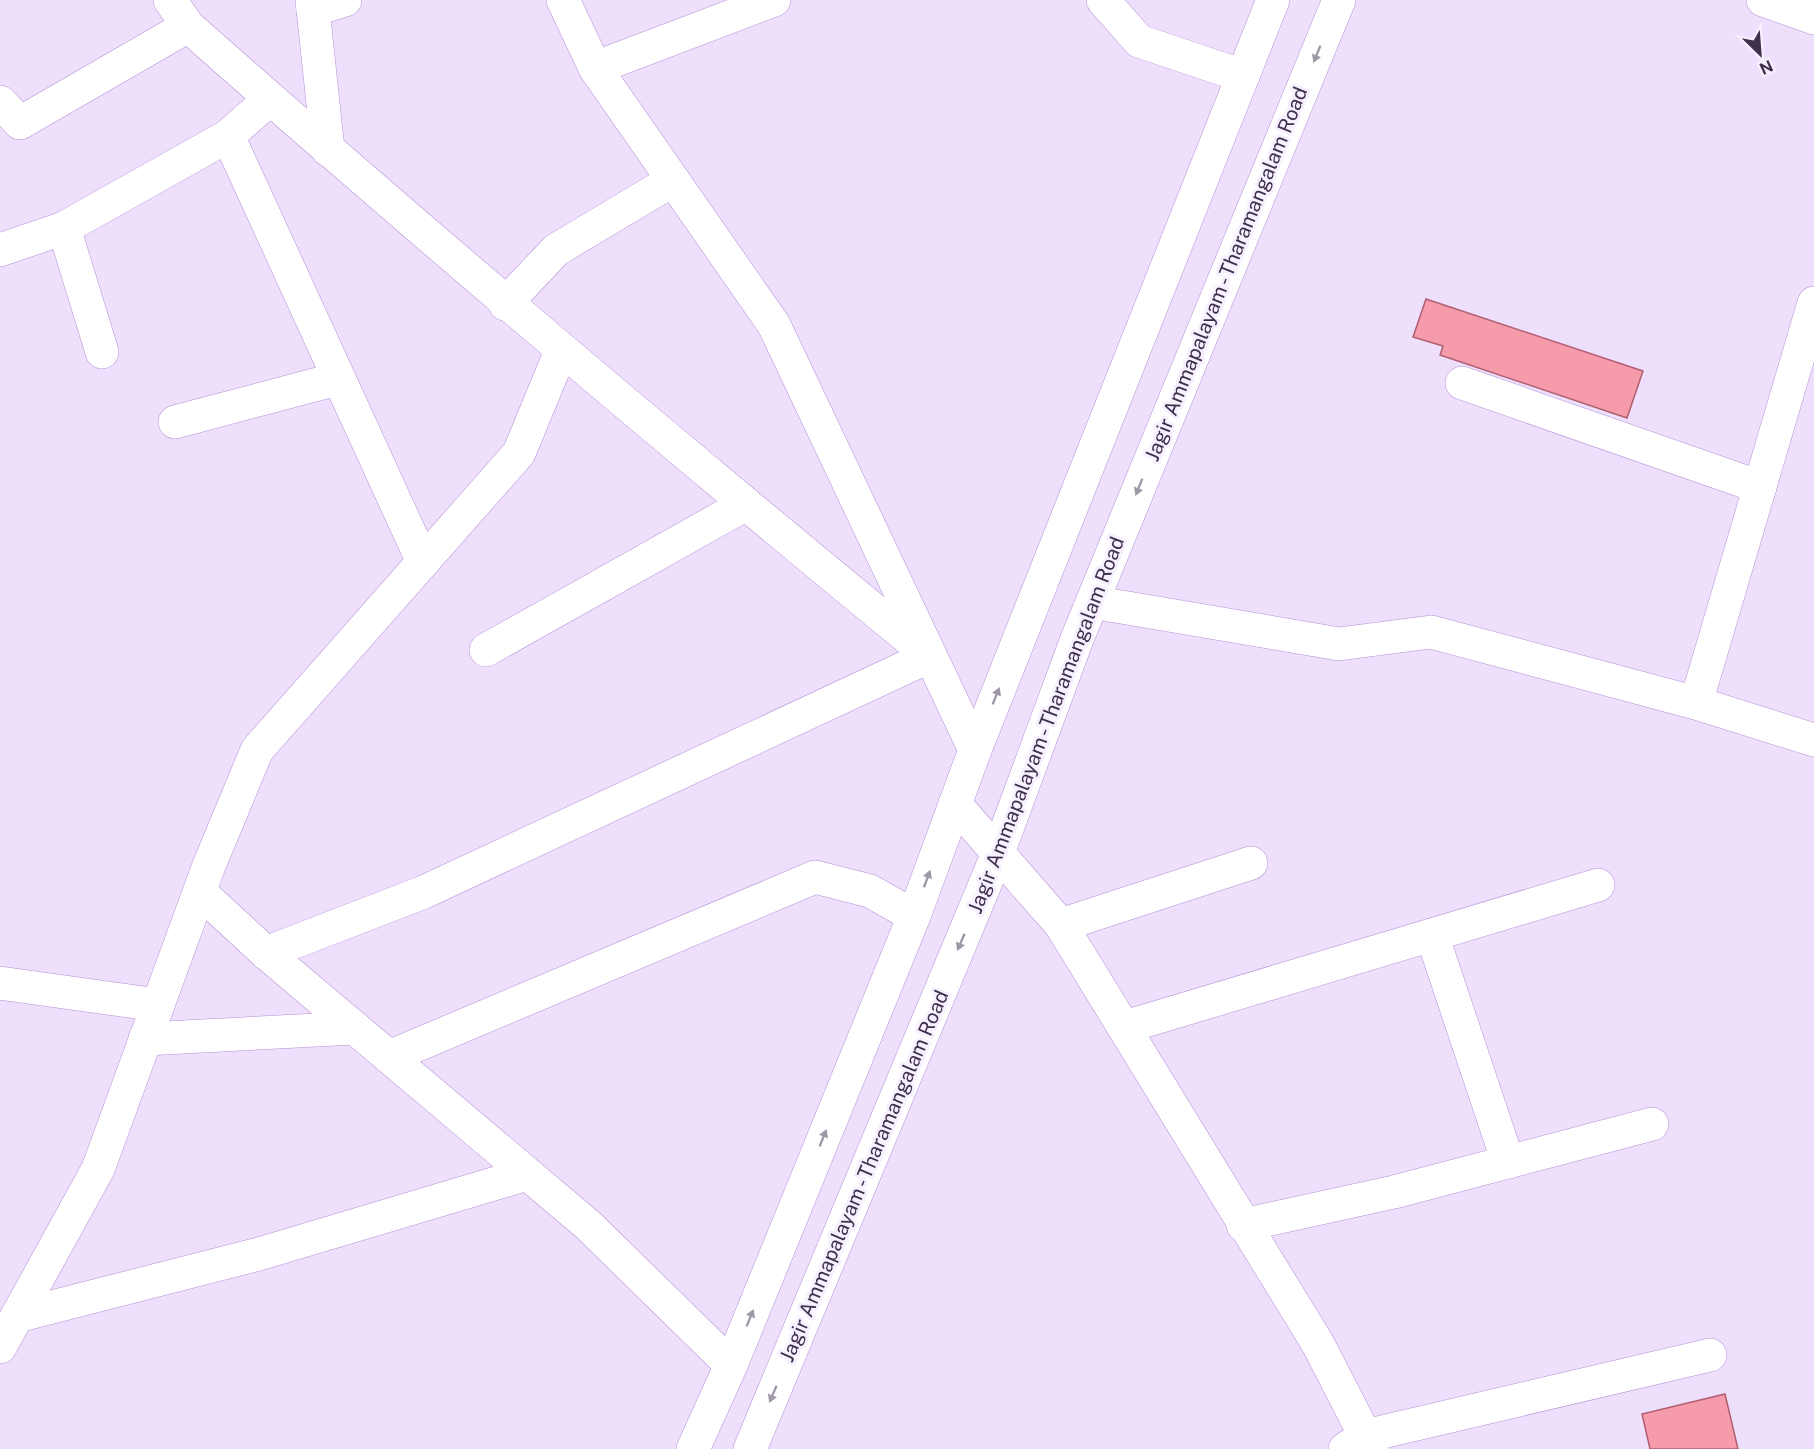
<svg xmlns="http://www.w3.org/2000/svg" width="1814" height="1449" viewBox="0 0 1814 1449" font-family="'Public Sans',sans-serif">
<style>
.building{fill:#f59bab;stroke:#b15f70;stroke-width:1.5}
.lines{fill:none;stroke-linecap:round;stroke-linejoin:round}
.minor-casing{stroke:#b590d6;stroke-width:34}
.major-casing{stroke:#b590d6;stroke-width:34}
.minor{stroke:#fff;stroke-width:33}
.major{stroke:#fff;stroke-width:33}
.oneway{fill:#9f98a6}
.labels{text-anchor:middle;dominant-baseline:central;stroke-width:6;stroke-linejoin:round;paint-order:stroke}
.street-label{font-size:20px;fill:#3f304d;stroke:#f7f0ff}
</style>
<rect width="100%" height="100%" fill="#eedffd"/>
<!-- building -->
<g class="building">
<polygon points="1426,299 1643,371 1627,418 1440,355 1443,346 1413,337"/>
<polygon points="1725,1394 1738,1449 1650,1449 1642,1414"/>
</g>
<g class="lines">
<!-- minor casing -->
<g class="minor-casing">
<g id="minor">
<path d="M170,0L188,26C431,241 679,450 930,656L424,892L266,953"/>
<polyline points="312,0 328,150"/>
<polyline points="563,0 595,68 774,325 975,750"/>
<polyline points="1103,0 1139,41 1243,76"/>
<polyline points="1763,0 1814,18"/>
<polyline points="313,10 345,0"/>
<polyline points="595,68 774,0"/>
<polyline points="0,102 20,123 188,26"/>
<polyline points="228,136 423,562"/>
<polyline points="64,228 102,352"/>
<polyline points="0,250 64,228 228,136 270,99"/>
<polyline points="505,304 556,250 673,180"/>
<polyline points="1462,383 1760,487"/>
<polyline points="175,422 337,379"/>
<polyline points="1092,602 1339,644 1431,632 1696,703 1814,740"/>
<polyline points="486,650 746,504"/>
<polyline points="1696,703 1814,303"/>
<polyline points="955,804 1061,925 1318,1344 1372,1449"/>
<polyline points="200,892 266,953 588,1225 731,1365"/>
<polyline points="1061,925 1251,863"/>
<polyline points="1432,935 1508,1162"/>
<polyline points="0,983 158,1005"/>
<polyline points="1125,1027 1598,885"/>
<polyline points="145,1039 355,1028"/>
<polyline points="389,1057 815,877 870,891 914,916"/>
<polyline points="1243,1225 1394,1192 1652,1124"/>
<polyline points="17,1316 259,1254 527,1174"/>
<polyline points="0,1347 98,1169 208,868 257,750 519,453 561,351"/>
<polyline points="1345,1449 1365,1436 1710,1355"/>
</g>
</g>
<!-- major casing -->
<g class="major-casing">
<g id="major">
<polyline points="693,1449 731,1365 914,916 975,750 1273,0"/>
<polyline points="750,1449 998,853 1077,639 1339,0"/>
</g>
</g>
<!-- minor -->
<use href="#minor" class="minor"/>
<!-- major -->
<use href="#major" class="major"/>
</g>
<!-- one-way arrows -->
<defs><path id="oneway-solid" d="M-6-.8H1V-3.2L6.5 0L1 3.2V.8H-6Z" transform="scale(1.5)"/></defs>
<g class="oneway">
<use href="#oneway-solid" transform="translate(1317 54) rotate(112)"/>
<use href="#oneway-solid" transform="translate(1139 487) rotate(112)"/>
<use href="#oneway-solid" transform="translate(996 696) rotate(-68)"/>
<use href="#oneway-solid" transform="translate(927 879) rotate(-70)"/>
<use href="#oneway-solid" transform="translate(961 942) rotate(113)"/>
<use href="#oneway-solid" transform="translate(823 1138) rotate(-68)"/>
<use href="#oneway-solid" transform="translate(750 1318) rotate(-68)"/>
<use href="#oneway-solid" transform="translate(773 1394) rotate(113)"/>
</g>
<g class="labels">
<!-- street labels -->
<g class="street-label">
<text transform="translate(1226 274) rotate(-68)">Jagir Ammapalayam - Tharamangalam Road</text>
<text transform="translate(1046 725) rotate(-69)">Jagir Ammapalayam - Tharamangalam Road</text>
<text transform="translate(864 1176) rotate(-67)">Jagir Ammapalayam - Tharamangalam Road</text>
</g>
</g>
<!-- north arrow -->
<g transform="translate(1760 54) rotate(155)" stroke="#f7f0ff" stroke-width="4.5" paint-order="stroke">
<path d="M0-4.5L10 22L0 15L-10 22Z" fill="#3f304d"/>
<text y="-9" font-size="16" font-weight="bold" text-anchor="middle" fill="#3f304d">N</text>
</g>
</svg>
